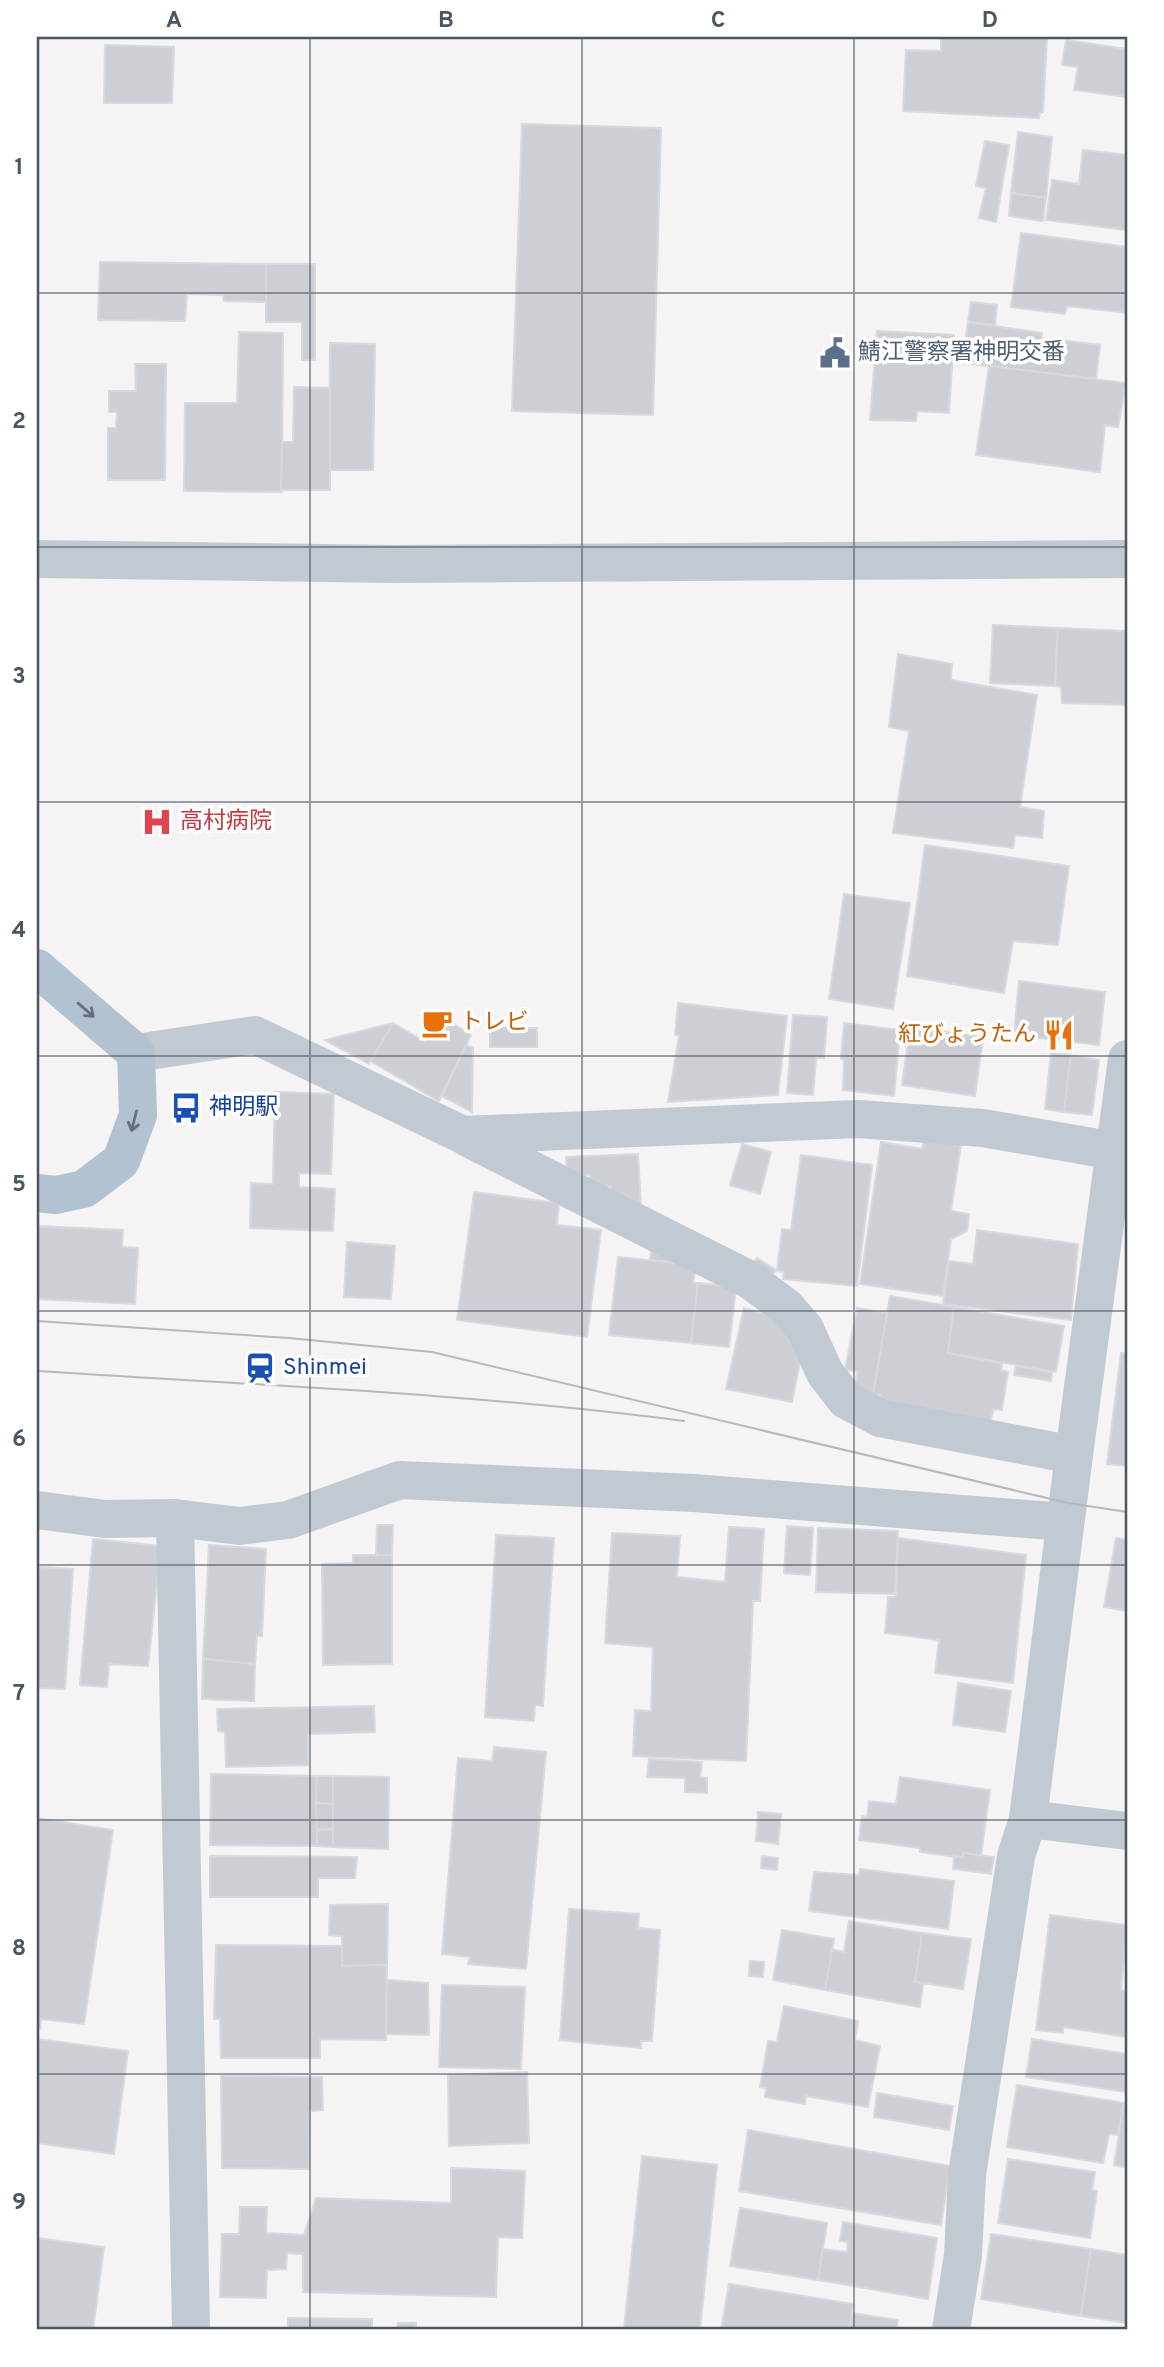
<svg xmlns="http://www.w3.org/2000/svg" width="1164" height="2367" viewBox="0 0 1164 2367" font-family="Overpass,'Noto Sans JP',sans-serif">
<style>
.building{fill:#cdcfd5;stroke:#d7d9de;stroke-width:2}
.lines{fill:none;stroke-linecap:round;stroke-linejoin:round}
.minor{stroke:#c1cad2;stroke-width:38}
.major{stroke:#b3c2d1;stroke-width:38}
.tram{stroke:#b5b8bd;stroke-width:2}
.oneway{stroke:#64717d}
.grid{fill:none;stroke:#4a5661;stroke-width:2;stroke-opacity:0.55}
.labels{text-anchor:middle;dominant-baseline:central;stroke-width:7;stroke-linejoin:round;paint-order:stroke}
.service-label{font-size:23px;fill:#4e5e75;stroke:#fff;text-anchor:start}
.health-label{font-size:23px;fill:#be3a42;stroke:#fff;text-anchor:start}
.food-label{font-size:23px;fill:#c56008;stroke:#fff;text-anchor:start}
.transit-label{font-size:23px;fill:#164399;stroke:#fff;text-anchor:start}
.neatline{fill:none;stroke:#4a5661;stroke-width:2.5}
.grid-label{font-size:23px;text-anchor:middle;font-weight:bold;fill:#4a5661}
</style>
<rect width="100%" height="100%" fill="#f5f3f3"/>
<!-- building -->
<g class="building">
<polygon points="941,37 1047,37 1043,112 1040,113 1039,118 903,111 906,50 941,51"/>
<polygon points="1066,40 1127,49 1127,97 1074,90 1078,67 1062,65"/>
<polygon points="105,45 174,47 172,103 104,103"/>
<polygon points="522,124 661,128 653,415 512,411"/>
<polygon points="1018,132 1052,137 1046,198 1011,193"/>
<polygon points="985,141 1009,145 996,222 979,218 986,188 976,186"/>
<polygon points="1083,150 1127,155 1127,230 1046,220 1052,180 1079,184"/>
<polygon points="1011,193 1046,198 1043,221 1009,216"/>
<polygon points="1021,233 1127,247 1127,313 1067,306 1065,314 1011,307"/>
<polygon points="100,262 266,264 266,302 224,301 223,295 187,294 185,321 98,320"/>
<polygon points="266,264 315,264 315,360 302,360 302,322 266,322"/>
<polygon points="971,302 997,305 995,325 968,322"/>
<polygon points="968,322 1042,333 1041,338 1100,345 1096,379 962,363"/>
<polygon points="877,331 954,335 949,413 917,411 916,421 870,420"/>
<polygon points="239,332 283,333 282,492 184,491 185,403 237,403"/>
<polygon points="330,343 375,344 373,470 329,470"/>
<polygon points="135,364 166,364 165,480 108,480 108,428 116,428 117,412 109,412 109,391 136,391"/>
<polygon points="989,366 1126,383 1118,427 1105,425 1100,472 976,455"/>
<polygon points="294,387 330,388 330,490 281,490 282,442 293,442"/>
<polygon points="993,625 1058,628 1055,686 990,683"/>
<polygon points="1058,628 1127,631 1127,705 1062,703 1061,687 1055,686"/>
<polygon points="898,654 952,664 951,680 1037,695 1020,807 1044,811 1042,838 1015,835 1013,848 893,833 909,731 889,727"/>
<polygon points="925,845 1069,866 1058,945 1013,941 1004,993 907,976"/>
<polygon points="844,894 910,903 893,1009 829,999"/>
<polygon points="1019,981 1105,992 1099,1045 1014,1035"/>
<polygon points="678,1003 787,1016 778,1095 668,1102 679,1036 675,1035"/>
<polygon points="439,1015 471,1035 439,1101 370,1061 393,1023 425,1042"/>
<polygon points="793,1015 827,1017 824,1058 816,1058 813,1095 787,1093"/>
<polygon points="393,1023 369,1064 325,1040"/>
<polygon points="844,1023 900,1030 894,1096 843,1090 844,1060 841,1059"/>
<polygon points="910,1027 983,1037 975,1096 902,1085"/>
<rect x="490" y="1028" width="47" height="19"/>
<polygon points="466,1045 473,1048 472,1112 442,1096"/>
<polygon points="1051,1053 1071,1055 1064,1112 1045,1109"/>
<polygon points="1071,1055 1099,1060 1092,1115 1064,1112"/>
<polygon points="275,1092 334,1094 331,1174 299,1173 299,1187 335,1189 333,1231 250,1228 251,1183 273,1184"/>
<polygon points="924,1139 961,1144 951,1211 969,1214 967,1231 951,1239 943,1296 860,1284 881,1142 922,1149"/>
<polygon points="742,1144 771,1152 760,1194 730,1185"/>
<polygon points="638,1154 641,1205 628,1206 627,1196 612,1197 611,1186 590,1187 590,1175 567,1175 566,1157"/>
<polygon points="801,1155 872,1165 857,1286 783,1279 784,1272 777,1271 782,1229 791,1230"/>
<polygon points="474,1192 559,1203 557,1225 601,1230 587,1337 457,1320"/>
<polygon points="37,1226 123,1230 122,1247 138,1248 135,1304 37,1299"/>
<polygon points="977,1230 1078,1244 1071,1320 943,1304 949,1261 973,1264"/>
<polygon points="347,1242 395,1246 391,1299 344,1297"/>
<polygon points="651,1252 671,1254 670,1262 650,1260"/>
<polygon points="618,1257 696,1265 693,1283 698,1283 691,1343 609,1335"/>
<polygon points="757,1258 776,1270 768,1281 749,1269"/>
<polygon points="698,1283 736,1287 729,1347 691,1343"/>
<polygon points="890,1296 954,1307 948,1353 1002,1364 1001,1370 1008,1372 1002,1410 994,1409 989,1425 880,1405 881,1395 873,1394"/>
<polygon points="954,1307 1064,1326 1056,1372 948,1353"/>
<polygon points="744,1308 774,1317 801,1357 792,1402 726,1389"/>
<polygon points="857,1308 887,1313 873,1394 855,1392 857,1371 845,1370"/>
<polygon points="1121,1353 1127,1353 1127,1466 1107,1464"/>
<polygon points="1016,1366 1052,1372 1051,1381 1014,1375"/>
<polygon points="377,1525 393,1525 392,1555 376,1555"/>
<polygon points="787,1526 813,1528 810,1575 784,1573"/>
<polygon points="729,1527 764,1529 760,1601 753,1601 746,1761 633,1756 635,1710 651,1711 653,1647 605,1643 612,1533 680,1536 677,1577 725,1582"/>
<polygon points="818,1528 898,1531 895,1594 816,1592"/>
<polygon points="496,1535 554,1538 543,1706 535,1705 534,1721 485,1717"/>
<polygon points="898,1538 1026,1555 1013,1683 935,1673 939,1640 885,1633 888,1597 896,1597"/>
<polygon points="1116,1538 1127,1540 1127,1611 1104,1607"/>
<polygon points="93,1539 161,1546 148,1666 109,1664 107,1687 80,1685"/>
<polygon points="209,1545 266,1549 262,1636 257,1635 255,1664 203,1659"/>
<polygon points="353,1555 392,1555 392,1664 323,1665 322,1564 353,1563"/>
<polygon points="37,1567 73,1569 65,1689 37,1688"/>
<polygon points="203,1659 255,1664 254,1701 202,1699"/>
<polygon points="958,1683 1011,1691 1005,1732 953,1725"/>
<polygon points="374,1706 375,1732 308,1734 308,1765 226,1767 225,1732 218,1731 217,1709"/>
<polygon points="494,1747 546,1752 526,1969 468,1964 470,1957 442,1954 458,1758 492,1761"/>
<polygon points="649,1759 702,1762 700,1777 707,1778 707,1793 685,1792 685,1778 647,1777"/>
<polygon points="211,1774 317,1776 317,1846 210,1845"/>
<polygon points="317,1776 333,1776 333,1804 316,1803"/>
<polygon points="333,1776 389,1777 388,1849 333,1847"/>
<polygon points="900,1777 990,1790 981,1856 963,1853 962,1858 920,1852 920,1848 859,1840 862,1816 867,1817 869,1801 896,1804"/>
<polygon points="316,1803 333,1804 333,1829 317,1830"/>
<polygon points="758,1812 781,1814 778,1844 756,1841"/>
<polygon points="37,1818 113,1830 84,2024 41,2019 40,2029 37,2028"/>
<polygon points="333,1829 333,1847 317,1846 317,1830"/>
<polygon points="963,1853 994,1857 991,1874 953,1869 954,1856 962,1858"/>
<polygon points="210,1856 357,1857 355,1878 318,1878 318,1897 210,1897"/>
<polygon points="762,1856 778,1858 777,1870 761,1868"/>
<polygon points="860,1869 954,1881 948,1929 809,1911 814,1872 859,1875"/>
<polygon points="388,1904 387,1965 342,1966 342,1936 329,1935 330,1905"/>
<polygon points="569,1909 639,1914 638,1928 660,1930 652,2041 641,2041 641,2048 560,2040"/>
<polygon points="1050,1915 1127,1925 1121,1990 1127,1991 1127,2037 1063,2027 1063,2033 1036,2030"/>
<polygon points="849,1921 922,1933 915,1982 923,1983 920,2007 825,1990 831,1949 844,1952"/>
<polygon points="782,1930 834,1939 825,1990 773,1980"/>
<polygon points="922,1933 971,1939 963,1989 915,1982"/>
<polygon points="216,1945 342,1946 342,1966 387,1965 386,2040 320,2039 320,2058 221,2058 220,2019 214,2019"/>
<polygon points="750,1961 764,1962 763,1977 749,1976"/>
<polygon points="387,1980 428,1983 429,2035 386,2034"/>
<polygon points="442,1985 525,1987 521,2069 439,2067"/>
<polygon points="784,2006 858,2021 855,2040 880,2046 868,2107 806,2096 805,2104 765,2097 766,2088 760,2087 768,2041 777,2042"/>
<polygon points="37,2039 128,2051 114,2154 37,2143 37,2148"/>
<polygon points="1032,2039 1127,2054 1127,2092 1026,2077"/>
<polygon points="527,2072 529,2143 449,2146 448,2075"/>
<polygon points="221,2076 322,2077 323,2110 310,2111 309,2169 222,2168"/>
<polygon points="1017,2085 1124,2103 1118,2135 1109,2134 1103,2163 1007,2147"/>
<polygon points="877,2093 953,2106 949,2130 874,2117"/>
<polygon points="1124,2103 1127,2103 1127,2168 1114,2165"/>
<polygon points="748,2130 950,2166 941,2225 739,2191"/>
<polygon points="642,2156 717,2165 700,2330 624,2330"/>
<polygon points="1008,2159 1095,2172 1092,2190 1097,2191 1090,2238 998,2223"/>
<polygon points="451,2168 525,2171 522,2238 498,2237 496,2297 303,2292 303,2254 287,2253 286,2269 267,2270 266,2298 220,2297 222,2234 239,2234 240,2207 267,2207 266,2233 304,2235 316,2198 451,2203"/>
<polygon points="740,2208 827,2223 818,2280 730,2266"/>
<polygon points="843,2222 937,2238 928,2299 818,2280 823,2249 847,2252 848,2242 840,2241"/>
<polygon points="991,2234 1091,2249 1081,2316 981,2299"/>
<polygon points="37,2238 104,2247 93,2330 37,2330"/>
<polygon points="1091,2249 1127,2255 1127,2323 1081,2316"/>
<polygon points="729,2284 853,2304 849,2330 721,2330"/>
<polygon points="852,2313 898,2320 896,2330 849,2330"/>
<polygon points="288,2318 372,2319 372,2330 288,2330"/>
<polygon points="398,2323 416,2323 416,2330 397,2330"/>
</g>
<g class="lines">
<!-- minor -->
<g class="minor">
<polyline points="37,559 392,564 1127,559"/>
<polyline points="136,1053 255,1035 463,1135 858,1119 983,1128 1115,1151"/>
<polyline points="468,1138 750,1280 786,1307 805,1329 825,1373 846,1400 880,1418 1074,1455"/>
<polyline points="37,1510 105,1519 175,1518 239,1526 288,1520 400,1480 694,1493 1065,1522"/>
<polyline points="175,1518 191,2330"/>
<polyline points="1028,1819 1127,1831"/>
<polyline points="951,2330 963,2255 967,2175 1016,1856 1028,1819 1074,1455 1127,1059"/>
</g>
<!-- major -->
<polyline class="major" points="37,968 136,1053 138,1115 121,1161 84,1189 56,1195 37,1193"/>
<!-- tram -->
<g class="tram">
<polyline points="37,1321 289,1338 432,1352 1068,1503 1127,1512"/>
<path d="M37,1371C252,1385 470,1393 684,1421"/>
</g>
</g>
<!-- one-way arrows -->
<defs><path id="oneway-shaft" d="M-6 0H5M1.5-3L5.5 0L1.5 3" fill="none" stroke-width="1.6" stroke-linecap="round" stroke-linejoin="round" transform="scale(1.75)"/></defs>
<g class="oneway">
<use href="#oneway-shaft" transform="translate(86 1010) rotate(41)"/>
<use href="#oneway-shaft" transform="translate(134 1121) rotate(104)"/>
</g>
<!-- grid -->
<path class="grid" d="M310,37V2330M582,37V2330M854,37V2330M37,293H1127M37,547H1127M37,802H1127M37,1056H1127M37,1311H1127M37,1565H1127M37,1820H1127M37,2074H1127"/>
<!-- icons -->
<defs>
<g id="civic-bare" transform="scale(2.415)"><path d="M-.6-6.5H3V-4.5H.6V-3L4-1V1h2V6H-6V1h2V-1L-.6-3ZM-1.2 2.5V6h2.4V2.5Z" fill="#5c6f8a" stroke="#fff" stroke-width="2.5" paint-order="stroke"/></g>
<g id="hospital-bare" transform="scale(2.415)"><path d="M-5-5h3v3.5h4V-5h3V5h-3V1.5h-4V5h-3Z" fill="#e0444e" stroke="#fff" stroke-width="2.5" paint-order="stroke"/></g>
<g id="cafe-bare" transform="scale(2.415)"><path d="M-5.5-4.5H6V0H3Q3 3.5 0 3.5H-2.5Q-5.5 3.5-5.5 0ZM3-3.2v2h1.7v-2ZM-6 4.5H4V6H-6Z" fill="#e8710a" stroke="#fff" stroke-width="2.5" paint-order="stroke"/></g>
<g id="restaurant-bare" transform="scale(2.415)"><path d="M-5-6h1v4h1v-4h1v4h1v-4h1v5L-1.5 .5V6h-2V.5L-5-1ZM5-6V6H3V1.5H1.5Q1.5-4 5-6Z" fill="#e8710a" stroke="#fff" stroke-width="2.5" paint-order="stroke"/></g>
<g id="bus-bare" transform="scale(2.415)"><path d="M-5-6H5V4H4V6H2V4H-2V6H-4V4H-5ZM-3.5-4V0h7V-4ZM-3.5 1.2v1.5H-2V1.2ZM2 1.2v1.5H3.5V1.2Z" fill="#1a4fb4" stroke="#fff" stroke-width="2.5" paint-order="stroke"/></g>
<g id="station-bare" transform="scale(2.415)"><path d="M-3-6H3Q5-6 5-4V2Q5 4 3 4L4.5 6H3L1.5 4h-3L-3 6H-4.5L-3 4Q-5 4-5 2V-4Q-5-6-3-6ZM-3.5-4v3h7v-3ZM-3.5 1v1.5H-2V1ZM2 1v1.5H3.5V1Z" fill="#1a4fb4" stroke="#fff" stroke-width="2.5" paint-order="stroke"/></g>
</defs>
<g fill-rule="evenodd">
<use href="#civic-bare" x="835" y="353"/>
<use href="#hospital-bare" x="157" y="822"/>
<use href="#cafe-bare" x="437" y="1023"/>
<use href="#restaurant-bare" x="1059" y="1035"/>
<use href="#bus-bare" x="186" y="1108"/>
<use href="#station-bare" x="260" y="1368"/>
</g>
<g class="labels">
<!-- service labels -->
<g class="service-label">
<text x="858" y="353">鯖江警察署神明交番</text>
</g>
<!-- health labels -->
<g class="health-label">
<text x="180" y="822">高村病院</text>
</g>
<!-- food labels -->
<g class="food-label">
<text x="460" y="1023">トレビ</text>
<text x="1036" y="1035" text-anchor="end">紅びょうたん</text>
</g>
<!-- transit labels -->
<g class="transit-label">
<text x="209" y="1108">神明駅</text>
<text x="283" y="1368">Shinmei</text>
</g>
</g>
<!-- border -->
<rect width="1164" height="2367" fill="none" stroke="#ffffff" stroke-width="77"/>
<rect x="38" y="38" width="1088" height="2290" class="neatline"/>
<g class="grid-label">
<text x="174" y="27">A</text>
<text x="446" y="27">B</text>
<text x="718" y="27">C</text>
<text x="990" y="27">D</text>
<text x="19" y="174">1</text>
<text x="19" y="428">2</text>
<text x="19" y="683">3</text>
<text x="19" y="937">4</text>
<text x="19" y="1191">5</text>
<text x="19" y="1446">6</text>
<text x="19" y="1700">7</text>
<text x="19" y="1955">8</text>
<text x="19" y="2209">9</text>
</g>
</svg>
